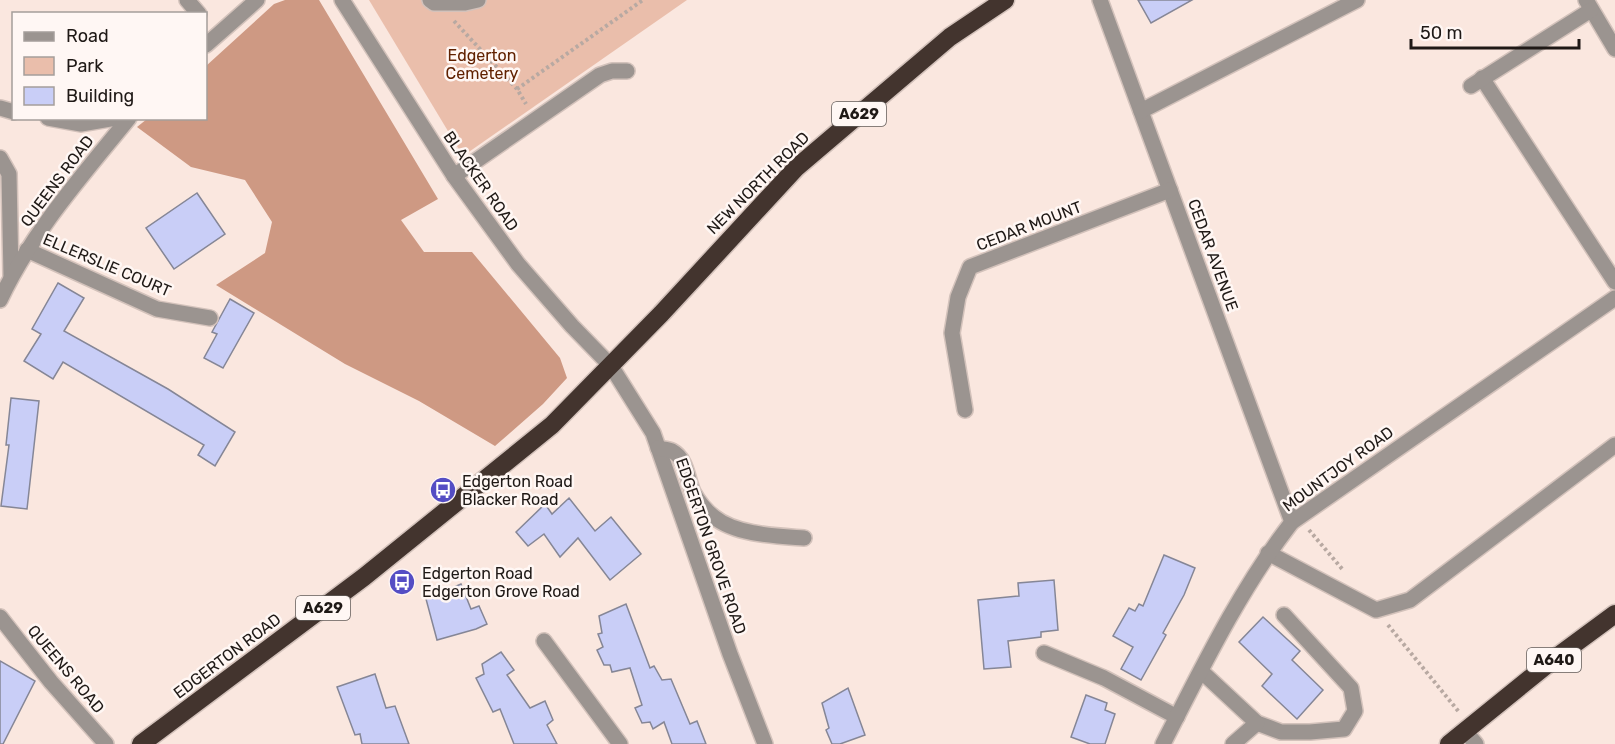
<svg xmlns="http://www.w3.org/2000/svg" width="1615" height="744" viewBox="0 0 1615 744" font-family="Rubik,sans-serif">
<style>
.green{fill:#eabeab}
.forest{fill:#ce9983}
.building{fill:#c9cef7;stroke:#858696;stroke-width:1.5}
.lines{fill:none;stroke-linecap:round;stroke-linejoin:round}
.minor-casing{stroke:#d3c2bb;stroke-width:18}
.highway-casing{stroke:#d3c2bb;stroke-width:21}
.path{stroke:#b8a9a2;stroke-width:4;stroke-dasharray:3 3;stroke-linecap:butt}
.minor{stroke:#9b9490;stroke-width:15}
.highway{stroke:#43342e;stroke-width:18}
.labels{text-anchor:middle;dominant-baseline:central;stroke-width:5;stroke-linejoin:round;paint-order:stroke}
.shield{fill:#fff7f4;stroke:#625c59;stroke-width:1.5}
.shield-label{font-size:15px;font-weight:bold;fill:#1f1916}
.park-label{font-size:16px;fill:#612100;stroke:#fff7f4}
.street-label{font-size:16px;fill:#1f1916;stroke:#fff7f4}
.poi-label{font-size:16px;fill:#1f1916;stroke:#fff7f4;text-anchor:start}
</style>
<rect width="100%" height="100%" fill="#fae7df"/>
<!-- green -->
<polygon class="green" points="369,0 687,0 463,156"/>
<!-- forest -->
<polygon class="forest" points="285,0 319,0 438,199 401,220 424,252 472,252 560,358 567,378 543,404 495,446 419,401 345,364 216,285 265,253 272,222 245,180 191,167 137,127 147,119 206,118 206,66 274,4"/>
<!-- building -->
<g class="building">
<polygon points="1138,0 1192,0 1151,23"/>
<polygon points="197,193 225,234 174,269 146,228"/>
<polygon points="58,283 84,298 64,331 168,389 235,432 215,466 198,455 204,445 63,362 53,379 24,361 41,334 32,329"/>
<polygon points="230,299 254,313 223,368 204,358 217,334 212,332"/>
<polygon points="11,398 39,401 27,509 1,506 9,445 6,445"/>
<polygon points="569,498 595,531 611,517 641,554 610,580 578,538 560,557 544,534 528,546 516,532 545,504 552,514"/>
<polygon points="1164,555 1195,568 1184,595 1163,633 1166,635 1141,680 1121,669 1133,647 1113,636 1129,608 1135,611 1139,604 1143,606"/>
<polygon points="1054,580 1058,630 1041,632 1041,637 1008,641 1011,667 984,669 978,600 1019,596 1018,583"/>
<polygon points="461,584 471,609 479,606 487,624 476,629 437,640 426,599"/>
<polygon points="626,604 650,668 654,666 662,680 671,679 690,724 697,721 706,744 672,744 664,722 653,729 650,722 642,723 635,708 642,705 630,668 612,672 610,665 604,665 597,650 603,647 598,634 602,633 599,616"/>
<polygon points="1263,617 1300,651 1292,660 1323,690 1297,719 1262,686 1272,674 1239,642"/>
<polygon points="501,652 514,670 507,675 530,708 545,701 553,720 547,725 557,744 514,744 500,709 493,712 476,678 484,674 482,664"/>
<polygon points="0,661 35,681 3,744 0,744"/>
<polygon points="375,674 386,708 395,706 409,744 362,744 360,734 355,735 337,687"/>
<polygon points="848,688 865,735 840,744 832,744 826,730 829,728 822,703"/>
<polygon points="1086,695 1107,703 1105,710 1115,714 1105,744 1090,744 1071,737"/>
</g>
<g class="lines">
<!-- minor casing -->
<g class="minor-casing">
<g id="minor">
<polyline points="187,0 199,14"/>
<polyline points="342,0 454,176 518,264 572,326 611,366 653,433 730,654 765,744"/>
<polyline points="430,0 434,3 465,3 478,0"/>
<polyline points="1100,0 1292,522"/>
<polyline points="1586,0 1615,49"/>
<polyline points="206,45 257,0"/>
<polyline points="1482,78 1615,282"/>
<polyline points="1471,86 1591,10"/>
<polyline points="0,108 14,112"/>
<polyline points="1141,111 1357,0"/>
<polyline points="48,118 81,124 116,118"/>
<polyline points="0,158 9,174 11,276"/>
<polyline points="454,176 600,75 612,71 627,71"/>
<polyline points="27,250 157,309 210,318"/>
<path d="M0,300C32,232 82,176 129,118"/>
<polyline points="965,410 952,333 958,297 970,267 1170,190"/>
<path d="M658,448C662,449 668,449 672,451C687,459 687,479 693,492C698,501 706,511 714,517C736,535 777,536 804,538"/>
<polyline points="1268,553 1376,610 1410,600 1615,445"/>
<polyline points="0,617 51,682 106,744"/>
<polyline points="544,641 620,744"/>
<polyline points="1044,653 1104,678 1177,717"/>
<polyline points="1201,671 1257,723 1281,732 1310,732 1344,729 1355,711 1351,688 1284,615"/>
<polyline points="1465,731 1476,744"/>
<path d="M1163,744C1202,668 1240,589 1292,522L1615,298"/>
<polyline points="1233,744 1257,723"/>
</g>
</g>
<!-- highway casing -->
<g class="highway-casing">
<g id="highway">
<polyline points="141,744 364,577 552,425 661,314 796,168 950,37 1005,0"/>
<polyline points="1449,744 1554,659 1615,614"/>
</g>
</g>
<!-- path -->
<g class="path">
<polyline points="454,21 517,89 526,104"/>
<polyline points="517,89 643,0"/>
<polyline points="1309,530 1343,570"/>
<polyline points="1388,625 1459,712"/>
</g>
<!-- minor -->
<use href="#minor" class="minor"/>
<!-- highway -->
<use href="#highway" class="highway"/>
</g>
<!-- icons -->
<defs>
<g id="bus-disc" transform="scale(1.35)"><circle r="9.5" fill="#544dc4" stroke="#fff7f4"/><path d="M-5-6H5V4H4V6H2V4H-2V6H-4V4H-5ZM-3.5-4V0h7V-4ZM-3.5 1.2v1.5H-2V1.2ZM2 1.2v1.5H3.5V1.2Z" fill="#fff"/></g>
</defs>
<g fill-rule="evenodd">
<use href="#bus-disc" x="443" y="490"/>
<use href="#bus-disc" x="402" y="582"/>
</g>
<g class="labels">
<!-- shield labels -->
<g class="shield">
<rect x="832" y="102" width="54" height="24" rx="4.5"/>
<rect x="296" y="596" width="54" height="24" rx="4.5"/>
<rect x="1527" y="648" width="54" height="24" rx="4.5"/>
</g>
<g class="shield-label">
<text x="859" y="114">A629</text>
<text x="323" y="608">A629</text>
<text x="1554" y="660">A640</text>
</g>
<!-- park labels -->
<g class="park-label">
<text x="482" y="55">Edgerton<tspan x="482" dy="18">Cemetery</tspan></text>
</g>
<!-- street labels -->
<g class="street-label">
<text transform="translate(57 181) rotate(-53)">QUEENS ROAD</text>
<text transform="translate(481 181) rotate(55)">BLACKER ROAD</text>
<text transform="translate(758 183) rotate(-45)">NEW NORTH ROAD</text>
<text transform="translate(1029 226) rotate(-21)">CEDAR MOUNT</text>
<text transform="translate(1213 255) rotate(70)">CEDAR AVENUE</text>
<text transform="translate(107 265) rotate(23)">ELLERSLIE COURT</text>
<text transform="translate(1338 469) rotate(-36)">MOUNTJOY ROAD</text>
<text transform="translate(711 546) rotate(71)">EDGERTON GROVE ROAD</text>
<text transform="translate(227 656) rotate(-37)">EDGERTON ROAD</text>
<text transform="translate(66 669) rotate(50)">QUEENS ROAD</text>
</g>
<!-- poi labels -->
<g class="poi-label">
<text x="462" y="481">Edgerton Road<tspan x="462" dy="18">Blacker Road</tspan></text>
<text x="422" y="573">Edgerton Road<tspan x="422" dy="18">Edgerton Grove Road</tspan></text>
</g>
</g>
<!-- legend -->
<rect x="12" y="12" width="195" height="108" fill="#fff7f4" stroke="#a59e9b" stroke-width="1.5"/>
<rect x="24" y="32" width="30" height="9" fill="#9b9490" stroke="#a59e9b" stroke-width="1.5"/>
<text x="66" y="42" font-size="18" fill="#1f1916">Road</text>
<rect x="24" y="57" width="30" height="18" fill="#eabeab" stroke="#a59e9b" stroke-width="1.5"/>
<text x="66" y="72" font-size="18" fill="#1f1916">Park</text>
<rect x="24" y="87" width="30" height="18" fill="#c9cef7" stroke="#a59e9b" stroke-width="1.5"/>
<text x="66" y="102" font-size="18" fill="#1f1916">Building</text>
<!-- scale -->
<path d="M1411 39v9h168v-9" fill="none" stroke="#1f1916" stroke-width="3"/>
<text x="1420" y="39" font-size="18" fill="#1f1916" stroke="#fff7f4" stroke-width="4.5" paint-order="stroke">50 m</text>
</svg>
